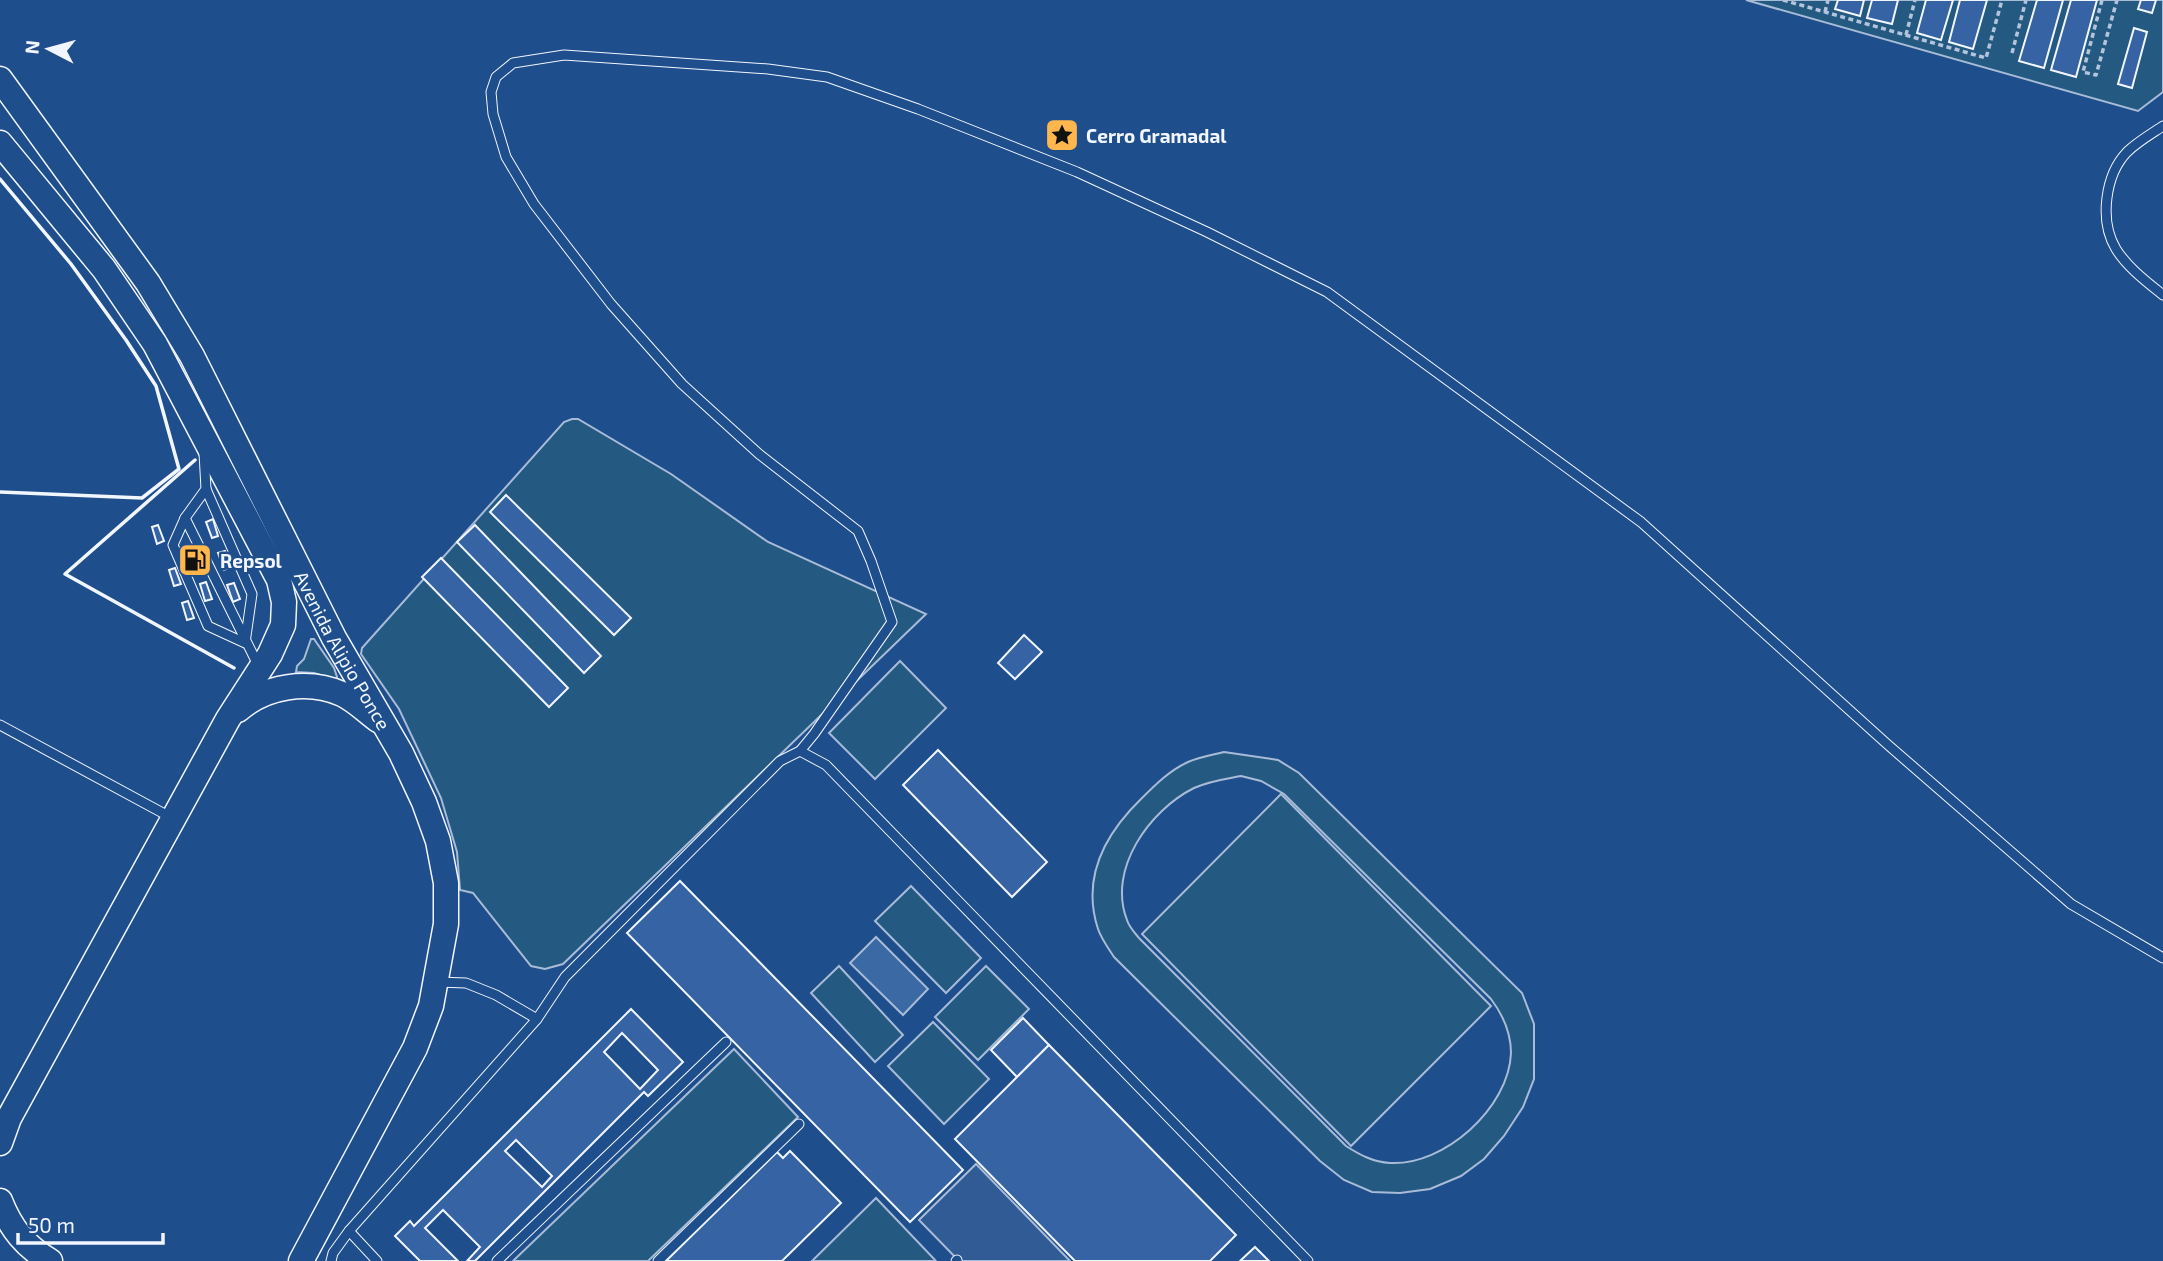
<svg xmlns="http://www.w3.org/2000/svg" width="2163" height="1261" viewBox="0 0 2163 1261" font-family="'Exo 2',sans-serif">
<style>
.green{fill:#245a82;stroke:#a8bbd7;stroke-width:2;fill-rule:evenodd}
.parking{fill:#305b95;stroke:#a8bbd7;stroke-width:2}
.water{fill:#3b69a3;stroke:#a8bbd7;stroke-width:2}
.building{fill:#3563a3;stroke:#f2f6ff;stroke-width:2;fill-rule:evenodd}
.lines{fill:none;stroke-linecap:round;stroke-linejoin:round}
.service-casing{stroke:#f2f6ff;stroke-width:11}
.secondary-casing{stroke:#f2f6ff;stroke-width:27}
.path{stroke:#b3c4dc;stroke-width:3.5;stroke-dasharray:5 3.5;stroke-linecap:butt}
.service{stroke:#1f4e8c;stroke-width:9}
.secondary{stroke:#1f4e8c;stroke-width:24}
.wall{stroke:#f2f6ff;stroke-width:3.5}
.labels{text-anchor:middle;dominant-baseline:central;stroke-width:5;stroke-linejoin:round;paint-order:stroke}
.poi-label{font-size:19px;font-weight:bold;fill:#f2f6ff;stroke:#1f4e8c;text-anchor:start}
.street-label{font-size:19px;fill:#f2f6ff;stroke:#1f4e8c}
</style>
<rect width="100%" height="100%" fill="#1f4e8c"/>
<!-- green -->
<g class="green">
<polygon points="1746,0 2163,0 2163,92 2138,111"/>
<polygon points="572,419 578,419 671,474 768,542 926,614 563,964 545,969 531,966 473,893 460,890 457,852 441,798 399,709 361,654 362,648 564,422"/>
<polygon points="311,639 314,639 334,668 337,677 336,680 314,673 296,672 297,666 304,659"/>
<polygon points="900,661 946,708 875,779 829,733"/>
<path d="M1224,752L1278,760L1299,773L1522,993L1534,1024V1079L1523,1107L1504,1136L1484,1159L1461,1176L1430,1189L1400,1193L1372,1192L1344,1180L1320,1161L1114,957C1108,948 1101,938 1098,929C1081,877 1105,834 1141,799C1155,785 1170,770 1188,762C1199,757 1212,755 1224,752ZM1241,776L1261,781L1284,794L1491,999C1503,1015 1511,1033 1511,1053C1509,1108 1444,1166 1390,1163C1373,1162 1360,1155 1346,1146L1139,938C1135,933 1129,927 1127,920C1107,869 1150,810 1194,788C1209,781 1225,779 1241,776Z"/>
<polygon points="1281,794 1491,1006 1351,1146 1142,934"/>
<polygon points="911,886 981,958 946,993 875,921"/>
<polygon points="839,966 903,1035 875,1062 811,993"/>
<polygon points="986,966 1029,1009 978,1060 935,1017"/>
<polygon points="933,1022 989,1079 944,1124 888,1066"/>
<polygon points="734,1049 798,1117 648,1261 513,1261"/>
<polygon points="876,1198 936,1261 812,1261"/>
</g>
<!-- parking -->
<polygon class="parking" points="976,1164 1070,1261 959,1261 919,1220"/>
<!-- water -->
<polygon class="water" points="876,937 928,989 903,1015 850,963"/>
<!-- building -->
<g class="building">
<polygon points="1838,0 1864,0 1860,16 1835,9"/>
<polygon points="1872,0 1898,0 1892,24 1867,18"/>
<polygon points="1926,0 1953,0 1941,40 1917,33"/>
<polygon points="1960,0 1987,0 1973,49 1949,42"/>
<polygon points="2037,0 2063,0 2044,68 2019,61"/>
<polygon points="2071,0 2097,0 2076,77 2051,70"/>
<polygon points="2141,0 2156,0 2152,13 2138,9"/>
<polygon points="2134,28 2147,32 2132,88 2118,84"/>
<polygon points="506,495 631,618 614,635 490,512"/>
<polygon points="213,519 218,536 212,538 206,522"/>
<polygon points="158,525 164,541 157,544 152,527"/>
<polygon points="475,525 601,656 584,673 457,542"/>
<polygon points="196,550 201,567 195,569 189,552"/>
<polygon points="225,551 231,567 224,570 218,553"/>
<polygon points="441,558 568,688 549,707 422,577"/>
<polygon points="175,568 181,584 174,586 169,570"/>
<polygon points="206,582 212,599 205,601 200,584"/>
<polygon points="234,583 240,599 233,602 227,585"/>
<polygon points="188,601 194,618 187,620 182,603"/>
<polygon points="1024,635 1042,652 1015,679 998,663"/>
<polygon points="938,750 1047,862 1012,897 903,785"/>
<polygon points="680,881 963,1170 910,1222 627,933"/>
<path d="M631,1009L683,1062L648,1096L644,1092L475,1261H467L480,1247L443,1210L425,1228L458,1261H420L395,1236L410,1221L414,1226ZM622,1033L658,1070L640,1089L604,1052ZM516,1140L552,1176L542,1187L505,1151Z"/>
<polygon points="1023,1018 1049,1045 1017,1077 991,1050"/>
<polygon points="1049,1045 1236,1235 1210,1261 1075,1261 955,1139"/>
<polygon points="790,1151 841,1203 782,1261 666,1261 777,1152 783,1158"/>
<polygon points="1255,1247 1269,1261 1240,1261"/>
</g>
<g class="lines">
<!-- service casing -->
<g class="service-casing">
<g id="service">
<path d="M2163,126C2151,134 2137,142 2127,152C2105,175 2099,221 2116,249C2127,267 2147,282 2163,295"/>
<polyline points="204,453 206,489 185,518 259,667"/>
<polyline points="185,518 173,545 208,626 245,643 252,594 206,489"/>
<polyline points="0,725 172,818"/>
<polyline points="800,751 826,765 1308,1261"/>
<polyline points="437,982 466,983 496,995 537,1019 565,977 780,761 800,751 814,734 892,622 871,561 858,531 759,454 682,384 611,304 534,204 506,157 493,114 491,92 496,77 513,63 564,55 768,69 827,77 918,109 1077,172 1207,232 1327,292 1641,522 1887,744 2071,904 2163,958"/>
<polyline points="349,1231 377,1261"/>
<polyline points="331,1261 333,1253 349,1231 537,1019"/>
<polyline points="497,1261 726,1042"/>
<polyline points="658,1261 799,1124"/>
<polyline points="956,1261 957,1260"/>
</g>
</g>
<!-- secondary casing -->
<g class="secondary-casing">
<g id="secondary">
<path id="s1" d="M0,79L148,283L192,356L334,638L401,753L424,802L438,841L446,883V924L431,1006L415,1048L301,1261"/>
<polyline points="0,143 104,269 155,344 279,580 284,602 283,625 270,654 228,719 9,1118 0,1143"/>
<path d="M238,710C265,686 308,679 342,694C355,700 367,712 378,720"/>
<path d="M0,1201C11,1229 25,1246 50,1261"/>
</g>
</g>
<!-- path -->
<g class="path">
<polyline points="1783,0 1986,58 2002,0"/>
<polyline points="2102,0 2083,72 2096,75 2117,0"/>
<polyline points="1825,12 1828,0"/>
<polyline points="1906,35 1915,0"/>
<polyline points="2012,53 2026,0"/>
</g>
<!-- service -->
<use href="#service" class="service"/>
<!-- secondary -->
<use href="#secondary" class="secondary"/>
<!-- wall -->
<g class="wall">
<polyline points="0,179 71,264 126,340 156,386 179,469 142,498 0,492"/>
<polyline points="195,460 65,574 234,668"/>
</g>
</g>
<!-- icons -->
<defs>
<g id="sight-square" transform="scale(1.75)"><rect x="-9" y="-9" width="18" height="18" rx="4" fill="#ffb74d" stroke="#1f4e8c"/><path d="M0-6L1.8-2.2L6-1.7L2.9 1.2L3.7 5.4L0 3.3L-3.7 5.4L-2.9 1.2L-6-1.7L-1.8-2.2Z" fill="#111"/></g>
<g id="fuel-square" transform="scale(1.75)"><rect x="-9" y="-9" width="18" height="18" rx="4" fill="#ffb74d" stroke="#1f4e8c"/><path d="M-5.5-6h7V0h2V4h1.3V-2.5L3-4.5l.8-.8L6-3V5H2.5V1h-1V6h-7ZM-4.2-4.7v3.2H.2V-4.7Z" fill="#111"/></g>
</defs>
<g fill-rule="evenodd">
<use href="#sight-square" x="1062" y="135"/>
<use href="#fuel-square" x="195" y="560"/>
</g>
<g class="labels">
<!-- poi labels -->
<g class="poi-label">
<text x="1086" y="135">Cerro Gramadal</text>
<text x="220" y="560">Repsol</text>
</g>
<!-- street labels -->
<g class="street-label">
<text stroke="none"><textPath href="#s1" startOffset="668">Avenida Alipio Ponce</textPath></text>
</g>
</g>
<!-- north arrow -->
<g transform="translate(49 49) rotate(276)" stroke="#1f4e8c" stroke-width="5" paint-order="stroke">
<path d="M0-5L12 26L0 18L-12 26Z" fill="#f2f6ff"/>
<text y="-10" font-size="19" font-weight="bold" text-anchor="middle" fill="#f2f6ff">N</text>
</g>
<!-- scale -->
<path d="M18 1233v10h145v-10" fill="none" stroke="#f2f6ff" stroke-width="3.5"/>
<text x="28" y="1233" font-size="21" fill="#f2f6ff" stroke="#1f4e8c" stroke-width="5" paint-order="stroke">50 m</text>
</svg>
